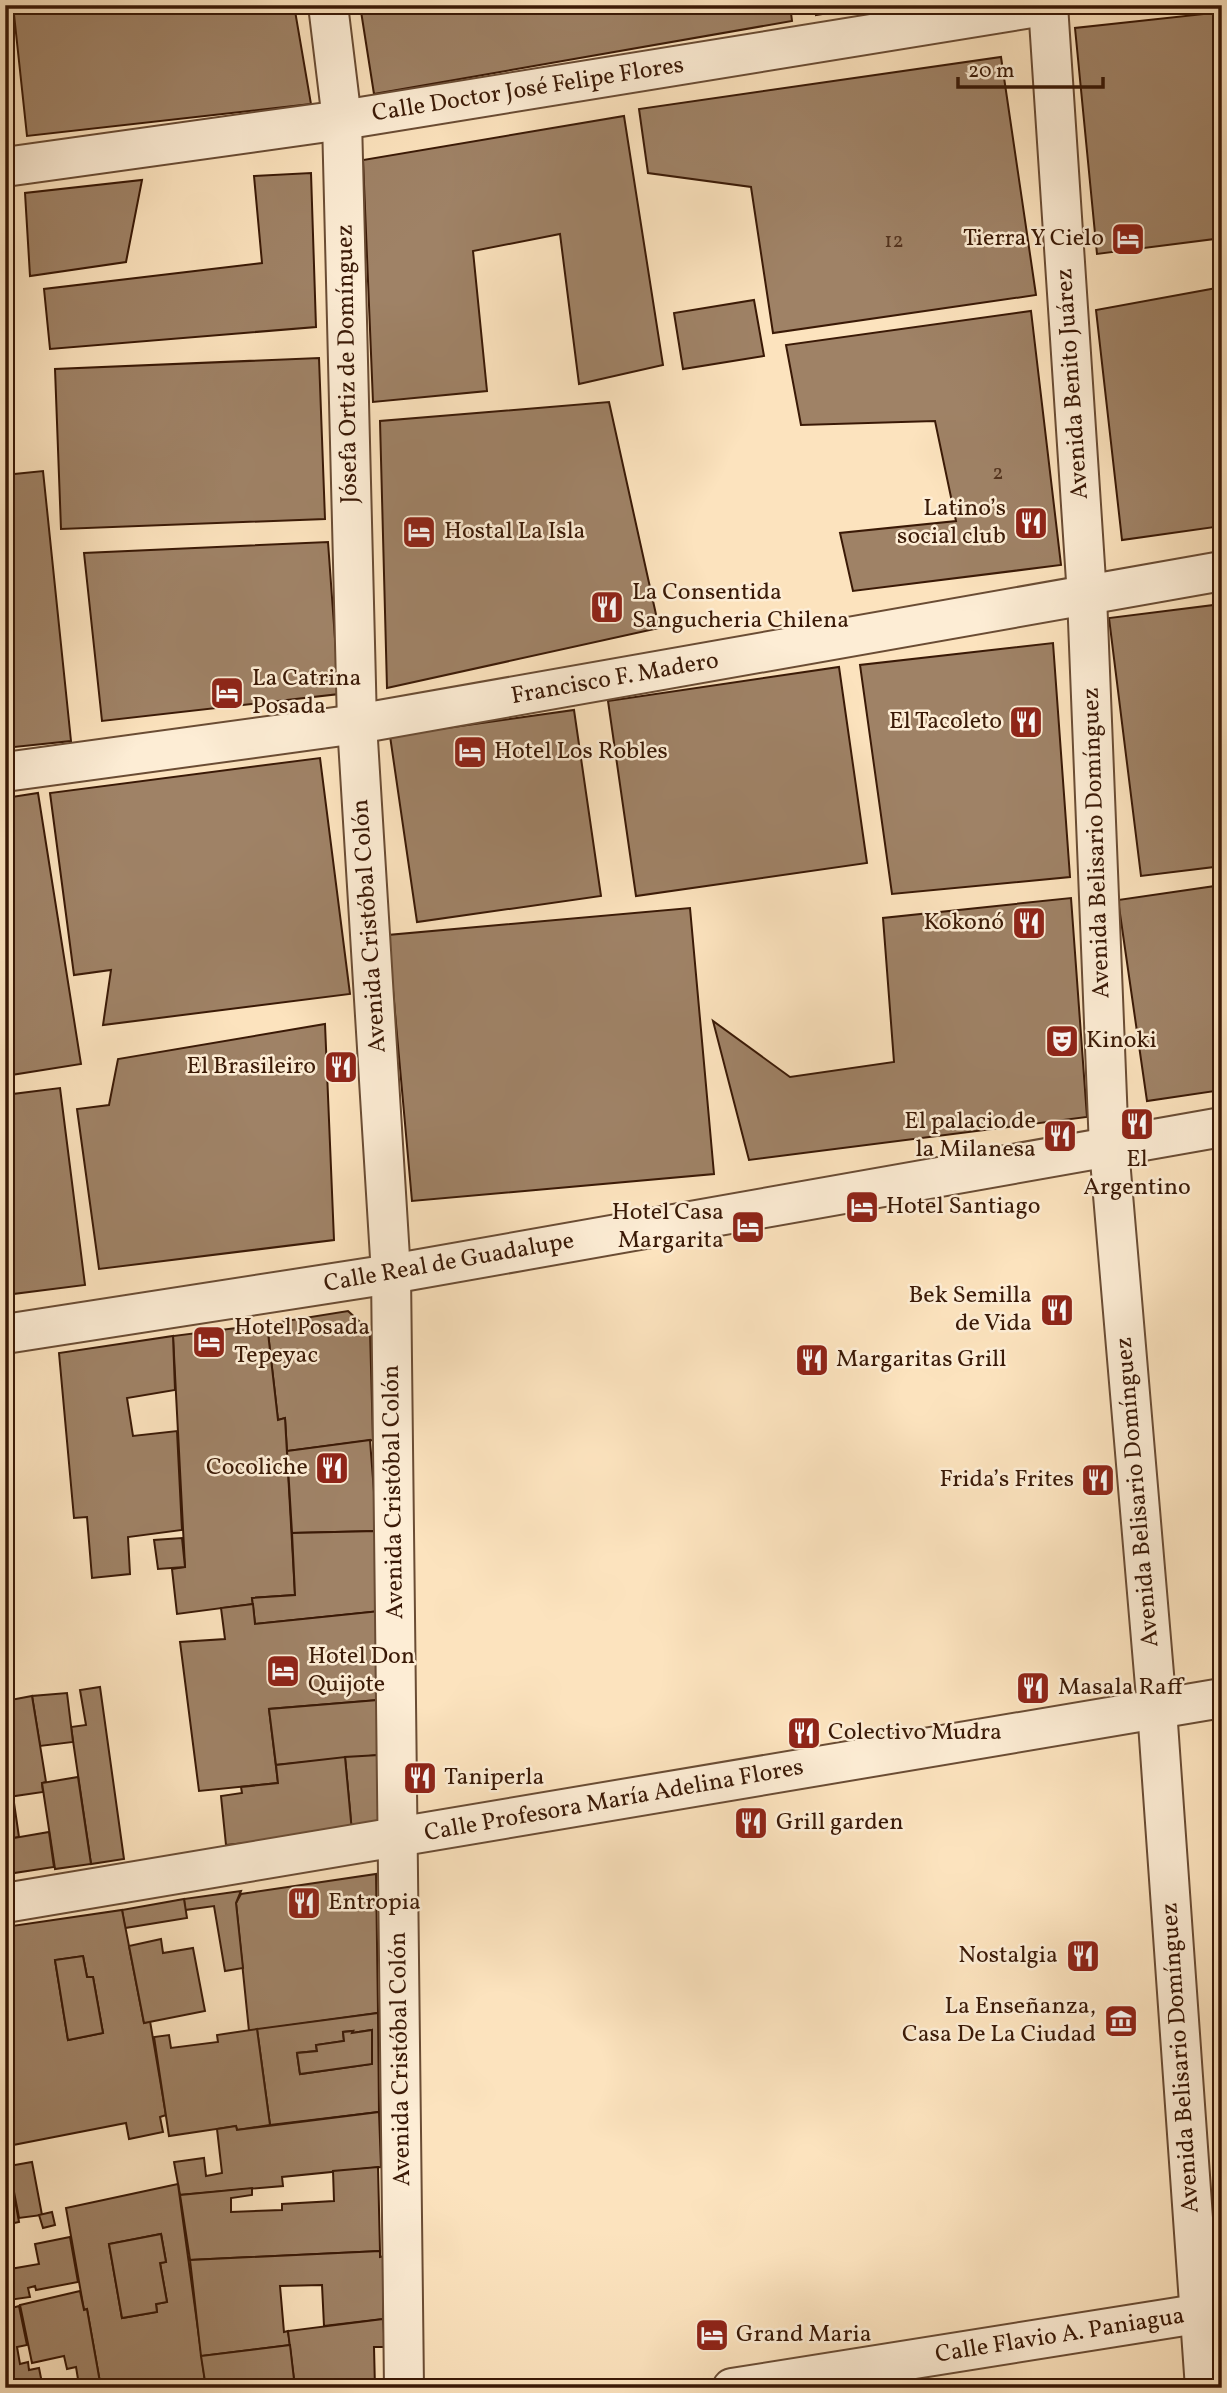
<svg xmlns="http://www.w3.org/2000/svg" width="1227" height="2393" viewBox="0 0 1227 2393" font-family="Vollkorn,serif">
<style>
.building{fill:#9f8266;stroke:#3a1906;stroke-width:2;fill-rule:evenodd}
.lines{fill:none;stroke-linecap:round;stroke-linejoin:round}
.minor-casing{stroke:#6a4c34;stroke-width:42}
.minor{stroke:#fdedd5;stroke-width:38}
.labels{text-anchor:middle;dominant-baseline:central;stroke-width:5;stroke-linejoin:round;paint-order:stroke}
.number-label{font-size:21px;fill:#53331e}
.street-label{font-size:24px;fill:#3a1906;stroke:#fdedd5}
.poi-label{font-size:24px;fill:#3a1906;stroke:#fdedd5;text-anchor:start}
</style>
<rect width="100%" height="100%" fill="#fce3be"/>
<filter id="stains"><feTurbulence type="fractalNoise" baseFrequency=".00286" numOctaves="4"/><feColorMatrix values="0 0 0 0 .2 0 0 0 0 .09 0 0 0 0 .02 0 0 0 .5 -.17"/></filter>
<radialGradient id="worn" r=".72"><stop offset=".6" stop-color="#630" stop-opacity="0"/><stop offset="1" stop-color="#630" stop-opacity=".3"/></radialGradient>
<!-- building -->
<g class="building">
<polygon points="13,5 294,5 311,104 27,136"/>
<polygon points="360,5 790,5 792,21 374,94"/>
<polygon points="815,5 877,5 816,15"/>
<polygon points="1222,12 1222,238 1097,254 1075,28"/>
<polygon points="1001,57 1036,295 773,333 751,187 648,173 639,109"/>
<polygon points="624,116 663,365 579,384 560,234 473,251 487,391 373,402 363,160"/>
<polygon points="311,173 316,327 50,349 44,289 262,263 254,176"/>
<polygon points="142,180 126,262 30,276 25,193"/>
<polygon points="1222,287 1222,526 1122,540 1096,310"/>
<polygon points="754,300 764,356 683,369 674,313"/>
<polygon points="1031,311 1061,565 853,591 840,533 956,521 935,421 801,425 786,345"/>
<polygon points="319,358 325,519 61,529 55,369"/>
<polygon points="609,402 659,628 387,688 380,421"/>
<polygon points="43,471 71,741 5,748 5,475"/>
<polygon points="328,542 339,694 102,721 84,553"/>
<polygon points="1222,604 1222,866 1141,876 1109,618"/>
<polygon points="1053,643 1070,877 892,894 860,665"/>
<polygon points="839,667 867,863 636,896 608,701"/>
<polygon points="574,710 601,896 417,922 390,736"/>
<polygon points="320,758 350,994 103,1025 111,970 74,975 50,793"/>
<polygon points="38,793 81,1064 5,1076 5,798"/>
<polygon points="1222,885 1222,1090 1147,1101 1118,900"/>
<polygon points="1071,898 1087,1117 749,1160 713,1021 790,1077 894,1062 883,918"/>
<polygon points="690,908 714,1174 412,1201 388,935"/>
<polygon points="325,1024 334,1240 99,1269 77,1109 109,1105 118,1059"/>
<polygon points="60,1088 85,1285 5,1295 5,1095"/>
<polygon points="348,1311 370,1331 373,1440 287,1451 285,1418 278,1420 267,1324"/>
<polygon points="267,1324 278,1420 285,1418 295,1595 252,1598 253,1604 177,1614 172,1569 185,1567 173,1336"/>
<polygon points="173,1336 175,1390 127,1398 133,1436 177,1431 182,1530 128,1537 130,1574 92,1578 87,1517 74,1518 59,1353"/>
<polygon points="370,1440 377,1531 292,1533 287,1451"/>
<polygon points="377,1531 380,1611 255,1624 252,1598 295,1595 292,1533"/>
<polygon points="182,1538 185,1567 158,1569 154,1540"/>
<polygon points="253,1604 255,1624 380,1611 378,1700 269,1709 278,1783 199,1791 180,1642 225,1639 221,1608"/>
<polygon points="100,1687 124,1859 91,1864 71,1727 86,1725 80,1690"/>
<polygon points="67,1693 73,1742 40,1746 32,1696"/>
<polygon points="32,1696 46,1782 42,1783 43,1792 8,1797 5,1781 5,1701"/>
<polygon points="378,1700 379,1755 276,1765 269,1709"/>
<polygon points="379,1755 380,1829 352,1832 345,1757"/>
<polygon points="345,1757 352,1832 226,1845 221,1796 242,1793 241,1787 278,1783 276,1765"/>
<polygon points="78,1777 91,1864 55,1869 42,1783"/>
<polygon points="5,1796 13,1796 19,1837 8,1839 14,1873 5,1875"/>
<polygon points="49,1832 54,1867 14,1873 8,1839"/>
<polygon points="376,1874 378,2013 249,2031 236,1903 241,1894"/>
<polygon points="241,1891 236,1903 243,1968 225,1971 214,1906 185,1910 184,1899"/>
<polygon points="184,1899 187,1918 125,1928 122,1910"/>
<path d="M122,1910L144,2023L150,2021L166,2115L160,2117L163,2132L129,2139L126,2123L8,2146L5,2122V1927ZM83,1956L87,1977H93L103,2033L68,2040L55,1960Z"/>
<polygon points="161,1939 163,1953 193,1948 205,2011 144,2023 129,1946"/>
<polygon points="83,1956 87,1977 93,1977 103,2033 68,2040 55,1960"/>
<path d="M378,2013L379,2112L270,2125L257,2029ZM372,2030V2064L300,2074L297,2053L317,2051L316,2045L344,2041L343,2032L353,2031L352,2033Z"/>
<polygon points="257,2029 270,2125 237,2130 236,2126 169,2136 154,2037 169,2035 171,2048 218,2042 217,2035"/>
<polygon points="372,2030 372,2064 300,2074 297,2053 317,2051 316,2045 344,2041 343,2032 353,2031 352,2033"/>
<polygon points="379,2112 381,2167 282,2177 283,2186 180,2195 174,2162 204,2158 206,2176 222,2173 217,2129 236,2126 237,2130"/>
<polygon points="5,2144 19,2222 5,2225"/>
<polygon points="32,2162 42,2215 19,2218 9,2166"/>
<polygon points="378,2167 380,2251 190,2260 180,2195 252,2188 252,2195 231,2198 231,2212 282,2210 282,2204 334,2201 333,2171"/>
<path d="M178,2184L206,2388H101L87,2309L84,2310L66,2208ZM161,2234L166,2262L160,2263L167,2302L156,2304L157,2312L122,2318L109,2244Z"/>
<polygon points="52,2212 55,2225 43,2228 39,2215"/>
<polygon points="161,2234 166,2262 160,2263 167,2302 156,2304 157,2312 122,2318 109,2244"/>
<polygon points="70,2237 78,2282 36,2290 35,2286 28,2288 30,2297 9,2300 5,2280 5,2249 10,2269 39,2264 35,2244"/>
<polygon points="380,2251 380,2257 384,2256 383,2319 324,2326 322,2285 280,2286 284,2332 288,2331 290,2345 201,2356 190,2260"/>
<polygon points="80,2291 84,2310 87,2309 101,2388 69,2388 79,2385 76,2367 67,2369 64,2356 32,2363 20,2305"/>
<polygon points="5,2297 8,2309 19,2306 27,2345 17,2347 20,2364 28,2362 29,2370 39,2368 43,2388 7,2388"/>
<polygon points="383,2319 385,2347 374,2347 375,2388 295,2388 288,2331"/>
<polygon points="290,2345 295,2388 206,2388 201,2356"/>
</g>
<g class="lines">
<!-- minor casing -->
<g class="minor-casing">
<g id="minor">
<polyline points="328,5 342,120 357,724 391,1274 404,2388"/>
<polyline points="1048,5 1087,596 1109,1148 1157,1709 1205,2388"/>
<polyline points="5,167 342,120 1050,5"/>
<polyline points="5,772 357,724 1222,571"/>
<polyline points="5,1334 391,1274 1222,1127"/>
<polyline points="5,1903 1222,1698"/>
<polyline points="732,2388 1222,2310"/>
</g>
</g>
<!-- minor -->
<use href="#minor" class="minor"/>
</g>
<!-- icons -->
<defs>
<g id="hotel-square" transform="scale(1.75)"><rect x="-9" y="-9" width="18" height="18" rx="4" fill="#8f2418" stroke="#fdedd5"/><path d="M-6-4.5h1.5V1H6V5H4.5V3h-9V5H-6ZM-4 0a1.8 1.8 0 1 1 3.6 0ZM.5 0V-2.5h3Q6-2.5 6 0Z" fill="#fff"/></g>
<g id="restaurant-square" transform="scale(1.75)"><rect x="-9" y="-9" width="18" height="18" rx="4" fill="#8f2418" stroke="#fdedd5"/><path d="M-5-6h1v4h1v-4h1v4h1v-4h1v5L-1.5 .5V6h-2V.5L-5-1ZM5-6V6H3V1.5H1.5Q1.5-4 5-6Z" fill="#fff"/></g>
<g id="theatre-square" transform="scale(1.75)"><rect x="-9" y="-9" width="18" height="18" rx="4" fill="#8f2418" stroke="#fdedd5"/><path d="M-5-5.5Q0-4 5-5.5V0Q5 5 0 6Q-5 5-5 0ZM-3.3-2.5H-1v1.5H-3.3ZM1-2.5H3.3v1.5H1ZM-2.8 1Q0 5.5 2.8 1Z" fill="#fff"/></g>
<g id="museum-square" transform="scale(1.75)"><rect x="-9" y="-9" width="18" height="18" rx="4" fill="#8f2418" stroke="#fdedd5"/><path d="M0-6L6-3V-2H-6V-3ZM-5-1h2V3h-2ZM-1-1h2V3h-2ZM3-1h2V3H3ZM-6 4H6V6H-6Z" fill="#fff"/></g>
</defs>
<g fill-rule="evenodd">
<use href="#hotel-square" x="1128" y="239"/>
<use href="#restaurant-square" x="1031" y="523"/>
<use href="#hotel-square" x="419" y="532"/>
<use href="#restaurant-square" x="607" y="607"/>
<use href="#hotel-square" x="227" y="693"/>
<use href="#restaurant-square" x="1026" y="722"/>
<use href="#hotel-square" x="470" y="752"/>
<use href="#restaurant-square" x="1029" y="923"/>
<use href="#theatre-square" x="1062" y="1041"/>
<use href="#restaurant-square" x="341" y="1067"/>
<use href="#restaurant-square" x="1137" y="1124"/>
<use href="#restaurant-square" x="1060" y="1136"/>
<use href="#hotel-square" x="862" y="1207"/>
<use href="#hotel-square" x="748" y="1227"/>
<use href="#restaurant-square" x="1057" y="1310"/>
<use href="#hotel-square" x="209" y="1342"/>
<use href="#restaurant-square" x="812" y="1360"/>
<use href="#restaurant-square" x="332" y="1468"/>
<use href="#restaurant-square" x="1098" y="1480"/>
<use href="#hotel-square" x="283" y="1671"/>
<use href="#restaurant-square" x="1033" y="1688"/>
<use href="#restaurant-square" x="804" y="1733"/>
<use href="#restaurant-square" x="420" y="1778"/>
<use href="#restaurant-square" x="751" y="1823"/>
<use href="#restaurant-square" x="304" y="1903"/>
<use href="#restaurant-square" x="1083" y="1956"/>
<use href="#museum-square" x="1121" y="2021"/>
<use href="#hotel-square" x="712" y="2335"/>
</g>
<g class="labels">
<!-- number labels -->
<g class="number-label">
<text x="894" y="241">12</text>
<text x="998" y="473">2</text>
</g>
<!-- street labels -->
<g class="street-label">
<text transform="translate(528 90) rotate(-9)">Calle Doctor José Felipe Flores</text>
<text transform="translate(348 364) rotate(-91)">Jósefa Ortiz de Domínguez</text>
<text transform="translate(1073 384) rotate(-94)">Avenida Benito Juárez</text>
<text transform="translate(615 679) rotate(-10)">Francisco F. Madero</text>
<text transform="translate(1097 843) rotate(-92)">Avenida Belisario Domínguez</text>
<text transform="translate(370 926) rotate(-94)">Avenida Cristóbal Colón</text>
<text transform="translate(449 1263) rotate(-10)">Calle Real de Guadalupe</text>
<text transform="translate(394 1492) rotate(-91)">Avenida Cristóbal Colón</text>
<text transform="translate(1138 1492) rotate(-95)">Avenida Belisario Domínguez</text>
<text transform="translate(614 1801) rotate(-10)">Calle Profesora María Adelina Flores</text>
<text transform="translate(1181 2058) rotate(-94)">Avenida Belisario Domínguez</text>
<text transform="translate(401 2059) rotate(-91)">Avenida Cristóbal Colón</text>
<text transform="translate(1060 2336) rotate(-9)">Calle Flavio A. Paniagua</text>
</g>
<!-- poi labels -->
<g class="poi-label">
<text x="1104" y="239" text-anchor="end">Tierra Y Cielo</text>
<text x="1006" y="509" text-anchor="end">Latino’s<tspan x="1006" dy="28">social club</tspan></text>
<text x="444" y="532">Hostal La Isla</text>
<text x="632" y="593">La Consentida<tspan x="632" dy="28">Sangucheria Chilena</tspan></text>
<text x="252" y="679">La Catrina<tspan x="252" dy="28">Posada</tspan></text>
<text x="1002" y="722" text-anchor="end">El Tacoleto</text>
<text x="494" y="752">Hotel Los Robles</text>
<text x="1004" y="923" text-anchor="end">Kokonó</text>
<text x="1086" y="1041">Kinoki</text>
<text x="316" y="1067" text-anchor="end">El Brasileiro</text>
<text x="1036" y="1122" text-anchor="end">El palacio de<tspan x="1036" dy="28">la Milanesa</tspan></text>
<text x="1137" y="1160" text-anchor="middle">El<tspan x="1137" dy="28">Argentino</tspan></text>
<text x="886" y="1207">Hotel Santiago</text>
<text x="724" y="1213" text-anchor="end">Hotel Casa<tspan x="724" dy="28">Margarita</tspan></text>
<text x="1032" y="1296" text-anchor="end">Bek Semilla<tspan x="1032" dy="28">de Vida</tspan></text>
<text x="234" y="1328">Hotel Posada<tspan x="234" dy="28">Tepeyac</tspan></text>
<text x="836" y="1360">Margaritas Grill</text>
<text x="308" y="1468" text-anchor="end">Cocoliche</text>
<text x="1074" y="1480" text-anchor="end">Frida’s Frites</text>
<text x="308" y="1657">Hotel Don<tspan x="308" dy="28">Quijote</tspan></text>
<text x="1058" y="1688">Masala Raff</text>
<text x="828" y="1733">Colectivo Mudra</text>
<text x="444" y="1778">Taniperla</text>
<text x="776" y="1823">Grill garden</text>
<text x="328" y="1903">Entropia</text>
<text x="1058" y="1956" text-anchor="end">Nostalgia</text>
<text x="1096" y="2007" text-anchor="end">La Enseñanza,<tspan x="1096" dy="28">Casa De La Ciudad</tspan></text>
<text x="736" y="2335">Grand Maria</text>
</g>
</g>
<!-- margin -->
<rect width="1227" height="2393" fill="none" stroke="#fce3be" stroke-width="28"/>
<rect x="7" y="7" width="1213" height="2379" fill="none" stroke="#3a1906" stroke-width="3.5"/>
<rect x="14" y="14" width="1199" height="2365" fill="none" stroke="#3a1906" stroke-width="2"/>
<!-- scale -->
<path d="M958 77v10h145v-10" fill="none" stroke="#3a1906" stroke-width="3.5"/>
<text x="968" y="77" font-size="21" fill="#3a1906" stroke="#fdedd5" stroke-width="5" paint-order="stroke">20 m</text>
<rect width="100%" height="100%" filter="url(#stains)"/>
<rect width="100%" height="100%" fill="url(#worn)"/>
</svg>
